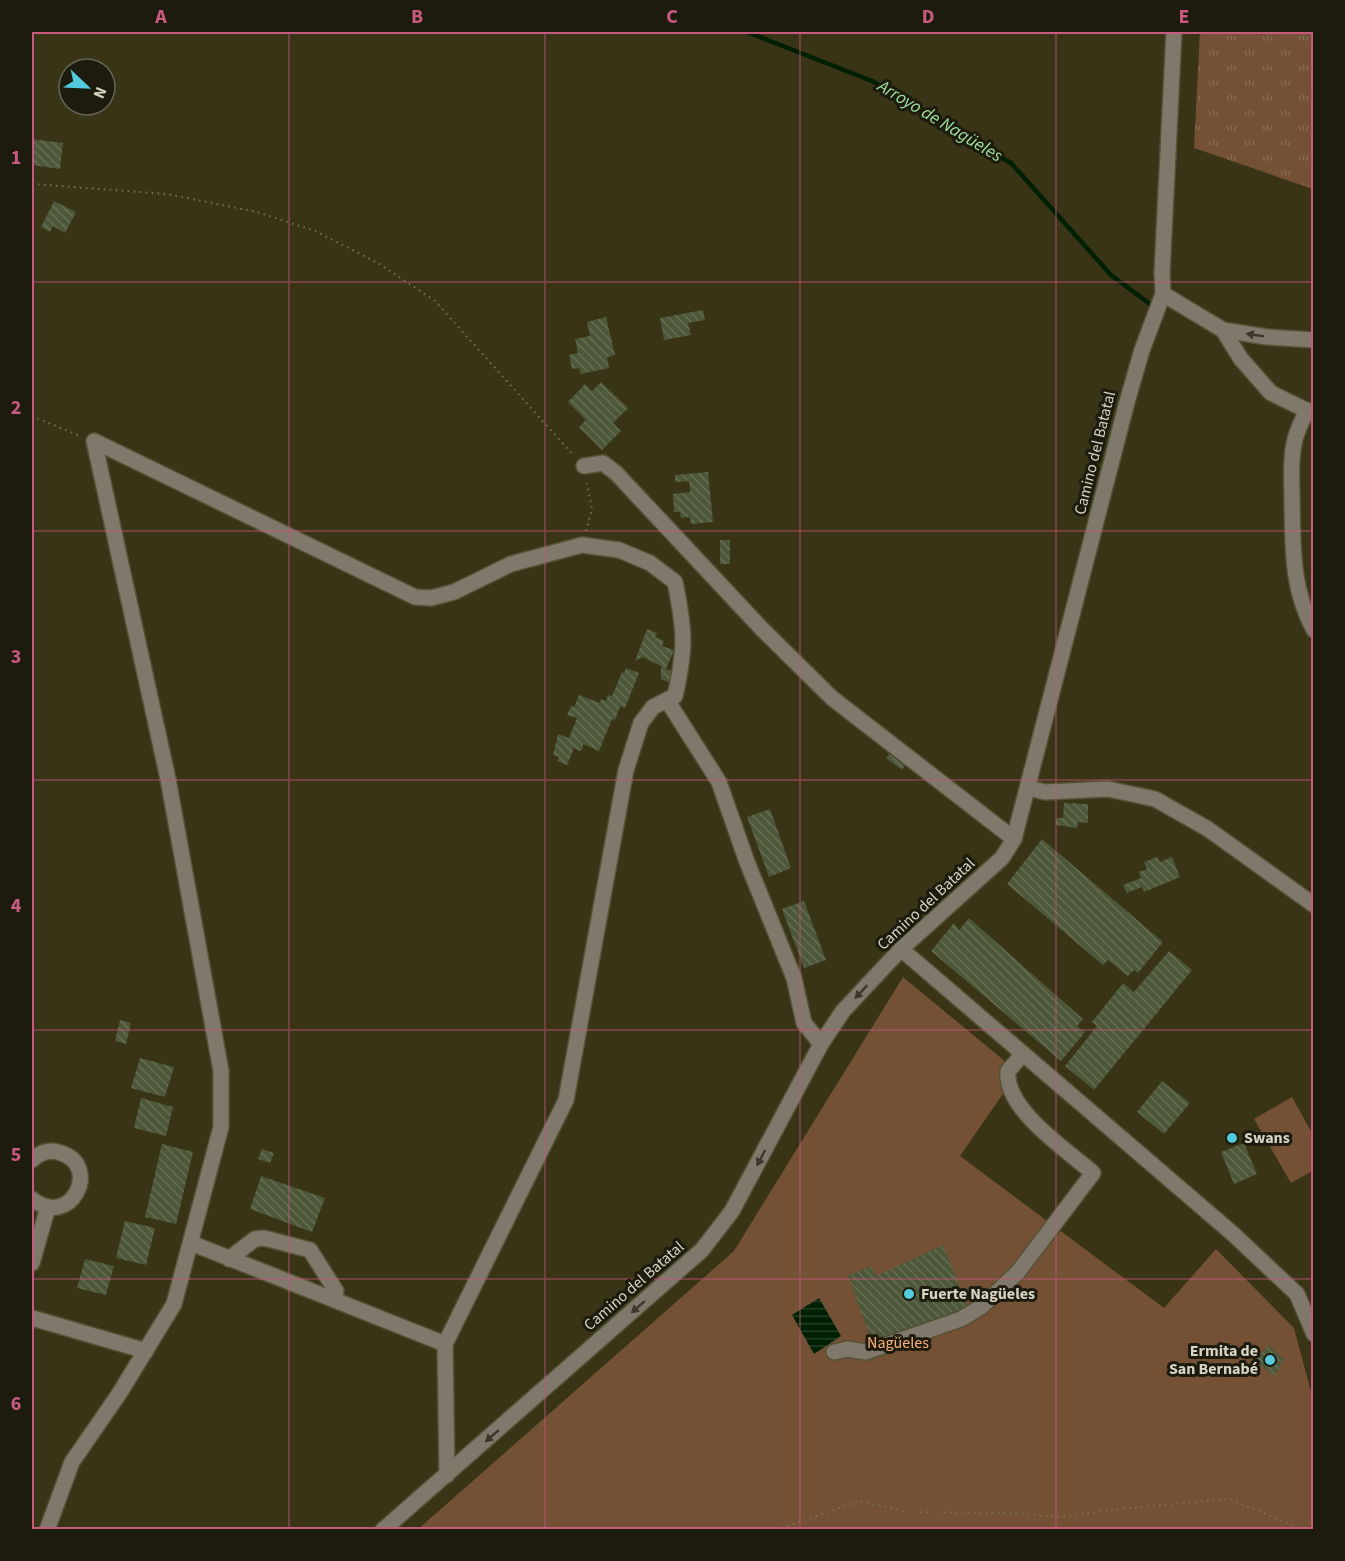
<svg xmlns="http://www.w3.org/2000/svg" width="1345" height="1561" viewBox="0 0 1345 1561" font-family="'Source Sans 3',sans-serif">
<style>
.grass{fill:url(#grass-tufts)}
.park{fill:#745135}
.water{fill:url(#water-rules)}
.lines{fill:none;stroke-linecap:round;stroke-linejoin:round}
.stream{stroke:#002003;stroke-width:4.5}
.building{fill:url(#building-back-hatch)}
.minor-casing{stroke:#545134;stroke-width:18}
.path{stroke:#757258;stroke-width:2;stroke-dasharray:1.5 4.5;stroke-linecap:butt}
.minor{stroke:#80786b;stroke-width:15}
.oneway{fill:#3b372a}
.grid{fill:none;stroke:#c95a7f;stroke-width:1.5;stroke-opacity:0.55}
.poi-dot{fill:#54cadd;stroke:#1d1b0e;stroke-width:2}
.labels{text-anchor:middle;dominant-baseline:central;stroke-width:6;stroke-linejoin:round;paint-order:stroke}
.street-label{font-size:16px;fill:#d6d4c2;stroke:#1d1b0e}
.poi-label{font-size:16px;font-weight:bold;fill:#d6d4c2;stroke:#1d1b0e;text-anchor:start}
.park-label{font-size:16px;fill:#fab077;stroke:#1d1b0e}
.water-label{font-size:18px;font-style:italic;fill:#9fe19f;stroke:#1d1b0e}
.neatline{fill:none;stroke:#c95a7f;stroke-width:2}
.grid-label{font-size:20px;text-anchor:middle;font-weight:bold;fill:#c95a7f}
</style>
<defs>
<pattern id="grass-tufts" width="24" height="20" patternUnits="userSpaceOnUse" patternTransform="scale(1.5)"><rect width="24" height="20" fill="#745135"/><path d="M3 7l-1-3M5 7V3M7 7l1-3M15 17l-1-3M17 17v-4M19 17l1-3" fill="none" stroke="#876951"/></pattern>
<pattern id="water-rules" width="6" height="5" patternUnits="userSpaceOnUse" patternTransform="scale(1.5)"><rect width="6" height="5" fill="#002003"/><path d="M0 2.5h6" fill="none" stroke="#244026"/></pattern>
<pattern id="building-back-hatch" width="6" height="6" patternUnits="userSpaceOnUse" patternTransform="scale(1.5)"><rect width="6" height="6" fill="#4d5739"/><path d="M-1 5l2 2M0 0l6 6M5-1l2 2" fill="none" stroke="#666e54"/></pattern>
</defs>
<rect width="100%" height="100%" fill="#383415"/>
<!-- grass -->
<polygon class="grass" points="1200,32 1313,32 1313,189 1194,148"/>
<!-- park -->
<g class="park">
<polygon points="903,977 1018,1072 960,1156 1164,1308 1216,1249 1294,1328 1313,1399 1313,1529 417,1530 734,1251"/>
<polygon points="1292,1097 1313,1135 1314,1170 1291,1183 1254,1119"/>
</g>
<!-- water -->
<polygon class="water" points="819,1298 841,1336 814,1354 792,1315"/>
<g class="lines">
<!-- stream -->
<polyline class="stream" points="747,32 872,81 1011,163 1111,275 1154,307"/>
</g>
<!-- building -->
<g class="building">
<polygon points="32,139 63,143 60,169 32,165"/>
<polygon points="54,201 76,212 65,233 53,226 50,232 41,227"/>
<polygon points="703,310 705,320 688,323 691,335 664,340 660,318"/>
<polygon points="606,317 615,355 607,357 609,368 581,374 579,368 572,369 569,355 578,353 575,339 590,336 587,322"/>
<polygon points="601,382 628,408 613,423 621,431 602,450 579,427 586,420 568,402 585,384 592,391"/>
<polygon points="708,472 713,522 691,524 690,517 681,518 680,512 674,512 673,494 690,492 689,481 675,482 675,475"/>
<rect x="720" y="540" width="10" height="24"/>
<polygon points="647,629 657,633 655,637 664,641 662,646 674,650 666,669 674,672 670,683 661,679 661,666 643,657 635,661"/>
<polygon points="626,668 639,673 625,708 620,706 615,720 612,719 599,751 583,744 583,749 580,751 574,748 567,765 557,761 559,757 553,755 558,734 569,738 577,718 567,715 571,706 574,707 579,695 600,703 601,699 606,701 608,695 612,696 622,672 624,673"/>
<polygon points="889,754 905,765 902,770 886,758"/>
<polygon points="1064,803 1088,804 1088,823 1078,822 1077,828 1056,825 1056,818 1063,818"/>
<polygon points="770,809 791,868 769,877 747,817"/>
<polygon points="1042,839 1163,942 1138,973 1134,970 1128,976 1108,960 1103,965 1007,884"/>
<polygon points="1157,857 1160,862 1172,857 1180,877 1144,892 1142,887 1127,893 1123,885 1141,878 1139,872 1147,869 1144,862"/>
<polygon points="804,901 826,960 804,968 782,909"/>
<polygon points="969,918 1083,1019 1077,1026 1085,1032 1061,1061 931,951 954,923 959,930"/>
<polygon points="1169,951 1192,970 1094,1090 1065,1066 1097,1026 1092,1022 1123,983 1134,992"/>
<polygon points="120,1020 131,1023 126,1044 115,1041"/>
<polygon points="140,1058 174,1067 165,1097 131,1088"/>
<polygon points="1162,1081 1190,1103 1164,1134 1137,1112"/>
<polygon points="141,1098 173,1107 166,1136 134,1128"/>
<polygon points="1244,1143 1257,1174 1234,1184 1221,1152"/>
<polygon points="162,1144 193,1152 176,1224 145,1217"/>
<polygon points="262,1149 274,1153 270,1163 258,1159"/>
<polygon points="261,1176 325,1198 312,1232 250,1209"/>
<polygon points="125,1221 155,1228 146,1265 116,1258"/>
<polygon points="943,1245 970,1312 873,1345 848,1276 871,1266 876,1276"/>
<polygon points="85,1259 114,1266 106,1295 77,1288"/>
<polygon points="1268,1345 1284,1359 1275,1376 1256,1361"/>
</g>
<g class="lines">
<!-- minor casing -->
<g class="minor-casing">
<g id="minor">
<polyline points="1163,294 1223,330 1267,337 1314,340"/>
<polyline points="1223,330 1241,359 1271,393 1314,414"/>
<path d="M1307,410C1302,421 1296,432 1294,444C1290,462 1292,481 1292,499C1293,545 1291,589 1314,630"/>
<polyline points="584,466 603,463 616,473 761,628 832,698 1014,839"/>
<polyline points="667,700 719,782 747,862 794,978 804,1023 821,1044"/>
<polyline points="1029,788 1045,792 1108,789 1155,799 1208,829 1314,905"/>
<polyline points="901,949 1232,1233 1297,1294 1314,1334"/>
<path d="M32,1160C40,1152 50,1149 61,1153C102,1166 71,1230 32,1199"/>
<polyline points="191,1243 445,1344"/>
<polyline points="229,1259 255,1239 264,1238 310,1250 336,1291 335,1300"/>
<polyline points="32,1263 48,1207"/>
<polyline points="32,1318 146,1351"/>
<path d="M834,1352L847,1349L866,1352L961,1319L981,1307L1018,1272L1093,1173C1067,1150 1004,1109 1008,1071L1023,1054"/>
<path d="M47,1530L72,1462L119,1394L174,1304L221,1127V1071L168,779L94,441L415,597L431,598L454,592L511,564L582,545L619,550L650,563L675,582C685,631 686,648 675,696L653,707L641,723L626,770L566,1100L445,1344L447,1475"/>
<polyline points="383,1530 702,1250 732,1211 821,1044 843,1011 901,949 1002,858 1014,839 1127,402 1142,350 1163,294 1162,273 1174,32"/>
</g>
</g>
<!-- path -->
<g class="path">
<polyline points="32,184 167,194 257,212 315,231 378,263 435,301 574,456"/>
<polyline points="32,416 80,436"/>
<polyline points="586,531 592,509 586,479"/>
<polyline points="776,1530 860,1501 908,1512 1014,1513 1058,1517 1119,1509 1230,1499 1303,1530"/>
</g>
<!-- minor -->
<use href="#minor" class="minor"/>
</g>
<!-- one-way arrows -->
<defs><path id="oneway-solid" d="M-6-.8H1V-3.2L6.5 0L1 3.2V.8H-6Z" transform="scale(1.5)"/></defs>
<g class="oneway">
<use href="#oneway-solid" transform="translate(1255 335) rotate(-171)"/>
<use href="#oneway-solid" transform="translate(861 992) rotate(133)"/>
<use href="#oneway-solid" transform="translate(761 1158) rotate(118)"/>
<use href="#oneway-solid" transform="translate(638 1307) rotate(139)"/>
<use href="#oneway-solid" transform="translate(492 1436) rotate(139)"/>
</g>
<!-- grid -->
<path class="grid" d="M289,32V1530M545,32V1530M800,32V1530M1056,32V1530M32,282H1314M32,531H1314M32,780H1314M32,1030H1314M32,1279H1314"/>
<!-- markers -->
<g class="poi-dot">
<circle cx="1232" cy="1138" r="6"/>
<circle cx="909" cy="1294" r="6"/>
<circle cx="1270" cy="1360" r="6"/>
</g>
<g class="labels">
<!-- street labels -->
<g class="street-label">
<text transform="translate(1095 453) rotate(-76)">Camino del Batatal</text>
<text transform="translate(926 904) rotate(-43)">Camino del Batatal</text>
<text transform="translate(634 1286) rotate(-41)">Camino del Batatal</text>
</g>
<!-- poi labels -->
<g class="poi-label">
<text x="1244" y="1138">Swans</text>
<text x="921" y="1294">Fuerte Nagüeles</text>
<text x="1258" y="1351" text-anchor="end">Ermita de<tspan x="1258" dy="18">San Bernabé</tspan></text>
</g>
<!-- park labels -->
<g class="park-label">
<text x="898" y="1343">Nagüeles</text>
</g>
<!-- water labels -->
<g class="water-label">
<text transform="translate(940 121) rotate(31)">Arroyo de Nagüeles</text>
</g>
</g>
<!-- border -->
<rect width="1345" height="1561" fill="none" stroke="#1d1b0e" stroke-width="66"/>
<!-- north arrow -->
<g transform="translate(87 87) rotate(113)"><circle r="28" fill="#1d1b0e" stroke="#676556" stroke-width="1.5"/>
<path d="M0-4.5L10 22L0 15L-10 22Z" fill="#54cadd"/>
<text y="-9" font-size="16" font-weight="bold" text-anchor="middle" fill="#d6d4c2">N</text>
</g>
<rect x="33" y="33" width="1279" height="1495" class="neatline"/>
<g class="grid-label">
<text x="161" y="23">A</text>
<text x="417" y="23">B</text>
<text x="672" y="23">C</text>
<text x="928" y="23">D</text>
<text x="1184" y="23">E</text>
<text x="16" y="164">1</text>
<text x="16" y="414">2</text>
<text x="16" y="663">3</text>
<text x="16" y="912">4</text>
<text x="16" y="1161">5</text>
<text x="16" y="1410">6</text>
</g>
</svg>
